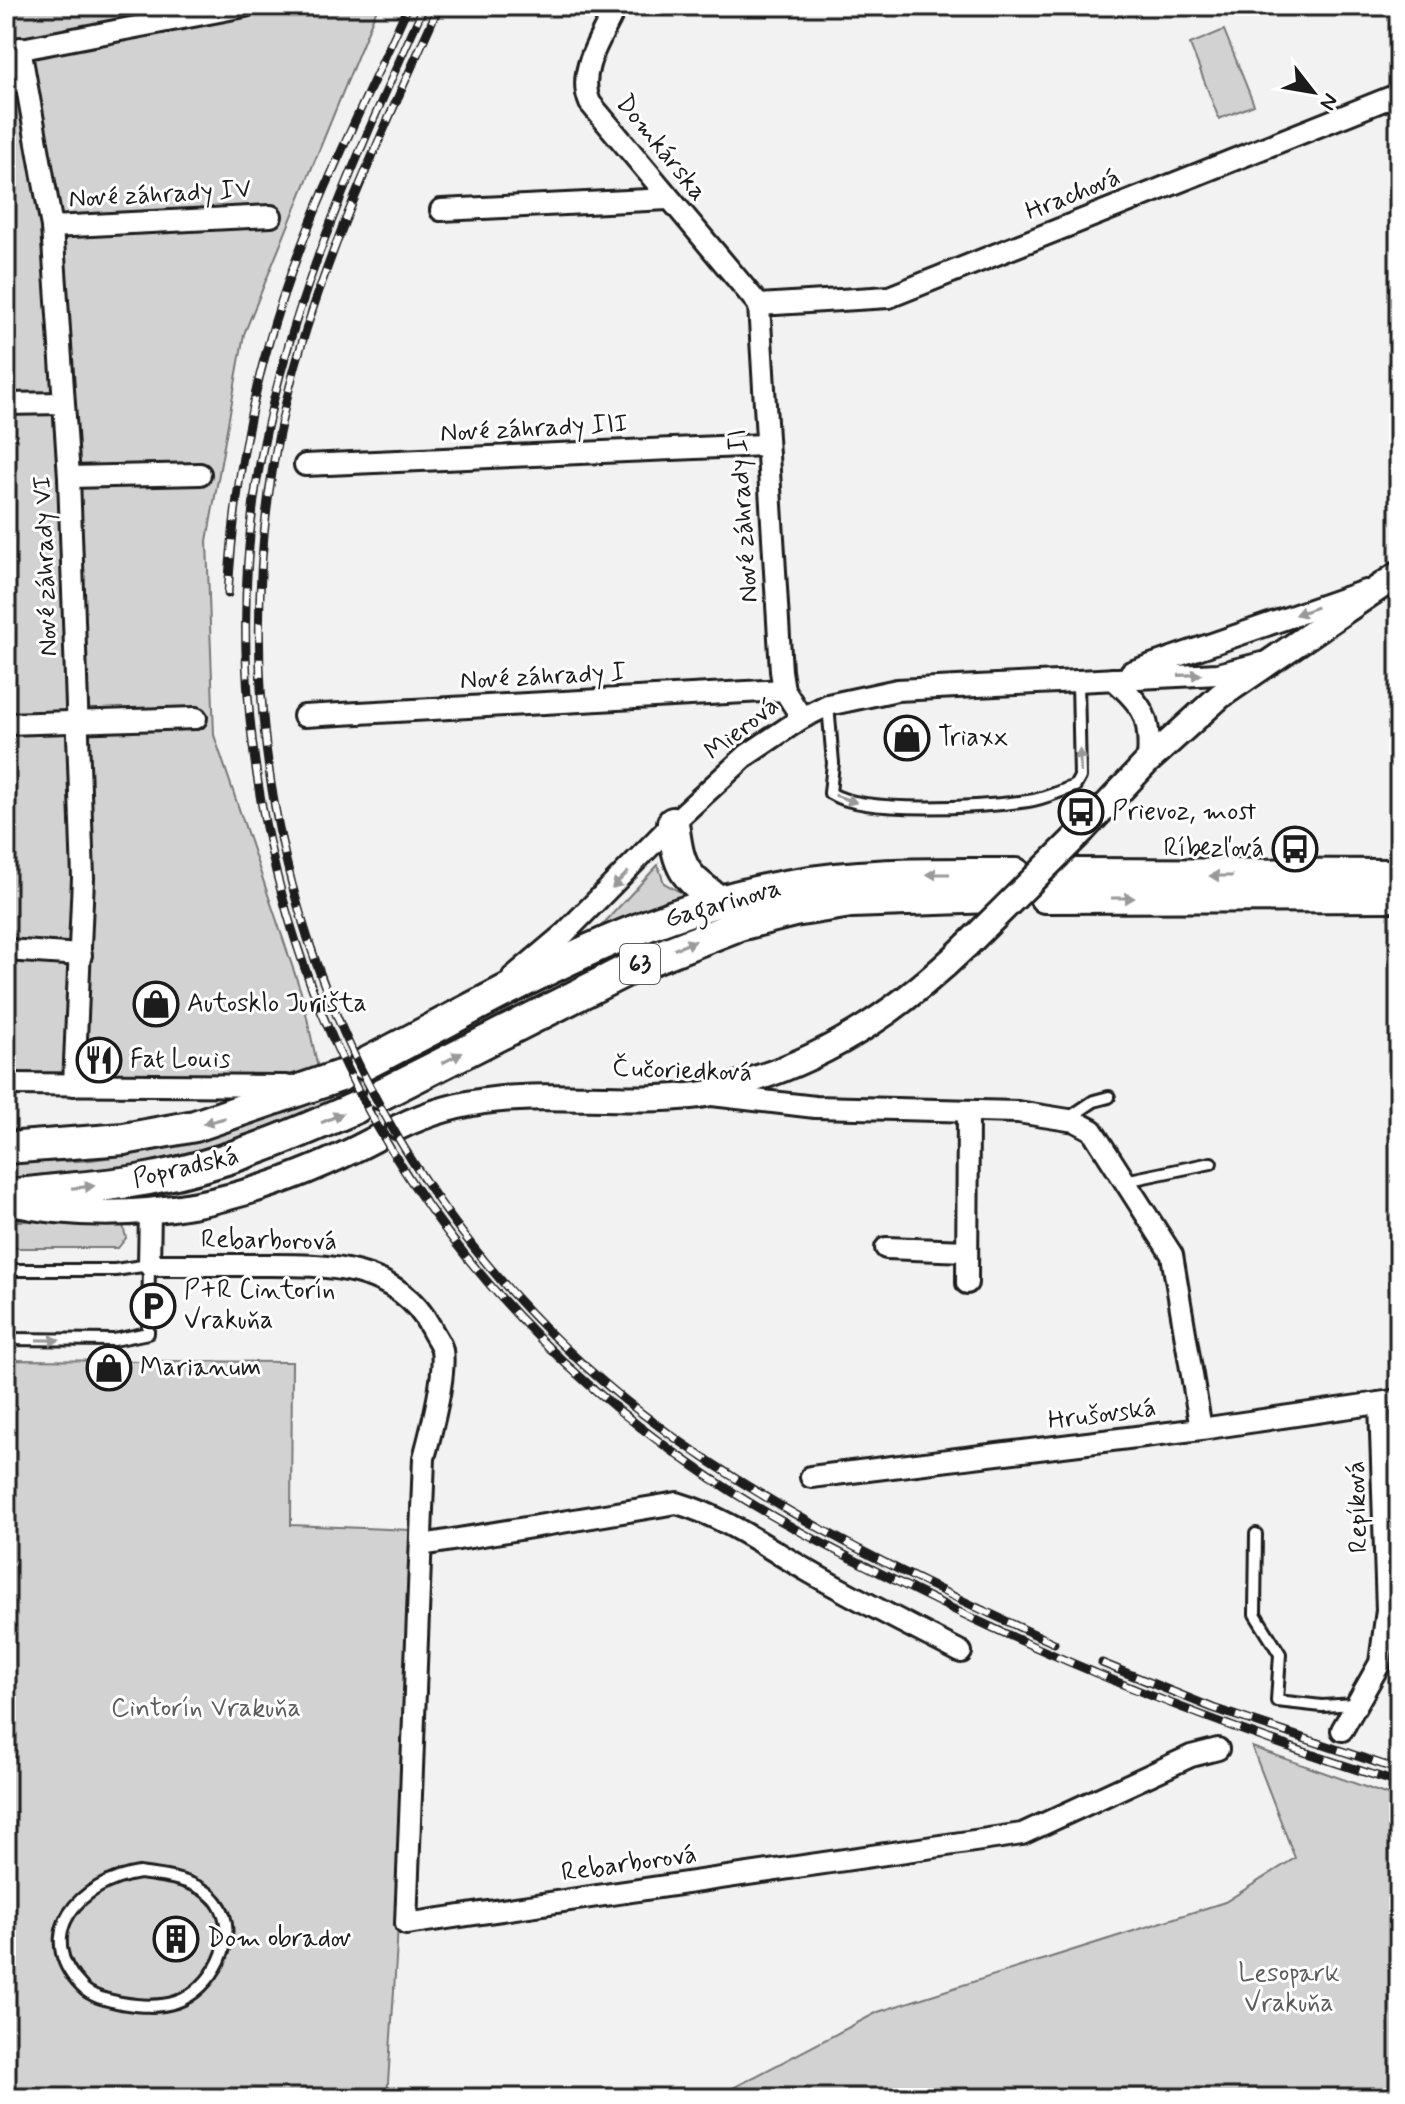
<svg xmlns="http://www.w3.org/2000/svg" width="1405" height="2104" viewBox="0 0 1405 2104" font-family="Mynerve,sans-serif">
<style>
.green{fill:#d2d2d2;stroke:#777;stroke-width:2}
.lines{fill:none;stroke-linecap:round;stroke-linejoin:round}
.service-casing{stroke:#1c1c1c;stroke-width:16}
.minor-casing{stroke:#1c1c1c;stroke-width:26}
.tertiary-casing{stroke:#1c1c1c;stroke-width:30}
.primary-casing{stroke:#1c1c1c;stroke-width:36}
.service{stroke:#fff;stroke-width:10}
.minor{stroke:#fff;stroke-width:20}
.tertiary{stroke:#fff;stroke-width:24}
.primary{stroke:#fff;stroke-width:30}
.rail-casing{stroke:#1c1c1c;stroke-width:9}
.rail{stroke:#fff;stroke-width:6;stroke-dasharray:18;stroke-linecap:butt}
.tertiary-bridge-casing{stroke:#1c1c1c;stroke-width:30;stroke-linecap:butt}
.tertiary-bridge{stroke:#fff;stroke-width:24}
.oneway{fill:#999}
.labels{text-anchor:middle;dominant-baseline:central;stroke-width:6;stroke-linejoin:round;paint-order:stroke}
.shield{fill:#fff;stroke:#606060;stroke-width:2}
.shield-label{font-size:24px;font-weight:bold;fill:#1c1c1c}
.street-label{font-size:26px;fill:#1c1c1c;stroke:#fff}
.poi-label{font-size:26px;fill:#1c1c1c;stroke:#fff;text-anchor:start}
.park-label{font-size:26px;fill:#5c5c5c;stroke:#fff}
</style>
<rect width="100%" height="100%" fill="#f2f2f2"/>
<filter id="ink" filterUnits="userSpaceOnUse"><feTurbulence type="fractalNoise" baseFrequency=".0125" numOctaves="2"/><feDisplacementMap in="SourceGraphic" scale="16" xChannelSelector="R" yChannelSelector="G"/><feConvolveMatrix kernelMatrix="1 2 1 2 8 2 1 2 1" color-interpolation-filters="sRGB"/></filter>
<g filter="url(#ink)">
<!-- green -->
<g class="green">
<polygon points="6,6 378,6 244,334 207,541 214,735 302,995 318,1068 261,1081 6,1076"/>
<polygon points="1224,30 1254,105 1219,119 1190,44"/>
<polygon points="658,865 664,883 687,896 591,937"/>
<path d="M727,917L306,1119L230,1144L83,1176L6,1179V1160C34,1160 63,1163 91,1160C181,1150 276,1122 358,1082C469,1028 605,933 727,917Z"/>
<polygon points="6,1221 122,1221 126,1238 118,1248 6,1248"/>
<polygon points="6,1360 292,1362 291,1525 411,1530 397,1944 387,2098 6,2098"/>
<polygon points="1252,1747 1399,1799 1399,2098 714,2098 878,2012 1225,1902 1295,1858"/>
</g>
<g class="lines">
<!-- service casing -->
<g class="service-casing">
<g id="service">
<path d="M828,705L833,763L830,793C864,815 984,807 1028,801C1044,799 1060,791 1075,786L1080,777L1078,681"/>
<polyline points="1067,1119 1094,1101 1109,1097"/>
<polyline points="1125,1181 1211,1163"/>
<polyline points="6,1270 115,1270 149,1265 148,1333 114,1340 6,1339"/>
<polyline points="1256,1534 1255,1614 1280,1654 1277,1701 1322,1706 1355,1704"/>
<path d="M139,1873C164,1876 200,1880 217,1902C243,1936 211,1991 176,2002C158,2008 139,2006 121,2003C108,2000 91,1997 82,1987C31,1934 80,1882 139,1873Z"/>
</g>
</g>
<!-- minor casing -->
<g class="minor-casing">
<g id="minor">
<path d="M616,6C603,36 576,70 590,103L759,305"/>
<polyline points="20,48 52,227 69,477 83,878 74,1085"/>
<polyline points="6,52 245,6"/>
<polyline points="441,210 668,199"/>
<polyline points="52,227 271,216"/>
<polyline points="759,305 889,297 1399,94"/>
<polyline points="759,305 781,671 784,690 802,718"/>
<polyline points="6,404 62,403"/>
<polyline points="305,465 765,445"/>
<polyline points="69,477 200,474"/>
<polyline points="1131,672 1365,591"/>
<path d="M1113,679C1145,707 1151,718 1148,761"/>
<polyline points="304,716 784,690"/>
<polyline points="6,724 196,718"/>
<polyline points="6,950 81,955"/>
<polyline points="513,977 564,934 673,823 747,755 802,718 828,705 897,690 1218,674 1262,663"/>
<polyline points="6,1084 286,1086"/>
<polyline points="712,1095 815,1107 1018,1112 1075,1121 1092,1130 1172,1255 1201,1429"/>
<path d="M150,1211L149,1265C184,1265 218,1265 253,1265C318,1265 396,1261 431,1328C434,1335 441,1343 442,1350C446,1376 431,1432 424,1458L406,1924L1022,1834L1191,1756L1218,1749"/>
<polyline points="886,1248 967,1251"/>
<polyline points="967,1283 968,1112"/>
<polyline points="811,1477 1201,1429 1399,1400"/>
<path d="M422,1545L677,1503C727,1518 764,1546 808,1571C858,1600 910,1626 961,1652"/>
<polyline points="1342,1730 1380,1663 1387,1610 1380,1403"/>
</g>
</g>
<!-- tertiary casing -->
<g class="tertiary-casing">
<g id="tertiary">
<polyline points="1083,830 1148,761 1220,696 1399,574"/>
<path d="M399,1127C502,1077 592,1108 699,1095C717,1093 735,1085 752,1080C837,1053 904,1006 967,945"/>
<path d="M6,1202C137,1230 258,1201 375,1139"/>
</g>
</g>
<!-- primary casing -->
<g class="primary-casing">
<g id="primary">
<path d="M673,823C679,870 683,875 720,902"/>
<polyline points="1067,874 1399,875"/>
<polyline points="1045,897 1399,896"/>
<path d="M365,1064C499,996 635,912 785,886C861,872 938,874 1016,874"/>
<polyline points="382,1094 639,964 739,925 794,911 851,902 993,897"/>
<polyline points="6,1148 124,1139 195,1126 340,1076"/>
<path d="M6,1196C55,1188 105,1188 153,1178C225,1164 290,1137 357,1107"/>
</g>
</g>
<!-- service -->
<use href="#service" class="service"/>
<!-- minor -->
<use href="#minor" class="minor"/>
<!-- tertiary -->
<use href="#tertiary" class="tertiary"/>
<!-- primary -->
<use href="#primary" class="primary"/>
<!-- rail casing -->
<g class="rail-casing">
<g id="rail">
<path d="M424,6C354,162 283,316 256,486C233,638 249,796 296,942C365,1157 507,1338 692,1465C761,1514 838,1552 914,1590C1070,1668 1233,1731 1399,1783"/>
<path d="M439,6C381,136 318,266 285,406C198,784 336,1178 644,1415C768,1510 913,1579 1054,1643"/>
<path d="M228,594C233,511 244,429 267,349C299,230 358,118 408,6"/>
<polyline points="1102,1663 1213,1708 1399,1770"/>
</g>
</g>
<!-- rail -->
<use href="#rail" class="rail"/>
<!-- tertiary-bridge casing -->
<g class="tertiary-bridge-casing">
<polyline id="tertiary-bridge" points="967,945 1083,830"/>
</g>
<!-- tertiary-bridge -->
<use href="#tertiary-bridge" class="tertiary-bridge"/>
</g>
<!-- one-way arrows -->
<defs><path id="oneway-solid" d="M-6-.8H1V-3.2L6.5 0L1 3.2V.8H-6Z" transform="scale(2)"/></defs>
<g class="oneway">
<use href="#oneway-solid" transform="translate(1306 611) rotate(161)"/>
<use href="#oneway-solid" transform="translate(1190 675) rotate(-2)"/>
<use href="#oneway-solid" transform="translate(1080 761) rotate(-92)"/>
<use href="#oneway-solid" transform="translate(846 799) rotate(19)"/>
<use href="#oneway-solid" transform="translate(938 874) rotate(180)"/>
<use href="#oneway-solid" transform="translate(1221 876) rotate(-180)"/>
<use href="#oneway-solid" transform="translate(620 880) rotate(135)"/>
<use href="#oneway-solid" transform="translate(1123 898)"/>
<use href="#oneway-solid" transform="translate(685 945) rotate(-22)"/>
<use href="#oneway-solid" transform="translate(452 1058) rotate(-27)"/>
<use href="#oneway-solid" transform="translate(332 1118) rotate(-24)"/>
<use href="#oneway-solid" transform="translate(214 1121) rotate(165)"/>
<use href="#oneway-solid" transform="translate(83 1187) rotate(-6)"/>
<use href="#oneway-solid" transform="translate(48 1340) rotate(1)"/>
</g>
</g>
<!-- icons -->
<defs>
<g id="shop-ring" transform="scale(2.3)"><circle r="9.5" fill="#fff" stroke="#1c1c1c" stroke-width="1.5"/><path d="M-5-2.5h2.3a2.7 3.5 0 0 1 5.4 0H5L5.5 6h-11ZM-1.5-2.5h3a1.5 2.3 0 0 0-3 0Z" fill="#1c1c1c"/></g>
<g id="bus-ring" transform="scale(2.3)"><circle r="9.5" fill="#fff" stroke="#1c1c1c" stroke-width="1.5"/><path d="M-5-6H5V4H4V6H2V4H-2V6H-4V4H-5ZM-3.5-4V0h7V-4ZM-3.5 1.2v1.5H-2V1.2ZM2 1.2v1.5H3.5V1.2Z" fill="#1c1c1c"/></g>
<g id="restaurant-ring" transform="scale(2.3)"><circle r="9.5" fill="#fff" stroke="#1c1c1c" stroke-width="1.5"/><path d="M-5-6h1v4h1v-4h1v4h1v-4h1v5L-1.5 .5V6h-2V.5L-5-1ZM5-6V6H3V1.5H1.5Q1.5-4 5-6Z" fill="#1c1c1c"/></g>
<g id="parking-ring" transform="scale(2.3)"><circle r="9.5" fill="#fff" stroke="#1c1c1c" stroke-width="1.5"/><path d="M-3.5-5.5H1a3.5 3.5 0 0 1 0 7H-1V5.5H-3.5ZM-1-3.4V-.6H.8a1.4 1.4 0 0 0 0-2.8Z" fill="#1c1c1c"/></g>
<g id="building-ring" transform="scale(2.3)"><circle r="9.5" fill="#fff" stroke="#1c1c1c" stroke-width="1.5"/><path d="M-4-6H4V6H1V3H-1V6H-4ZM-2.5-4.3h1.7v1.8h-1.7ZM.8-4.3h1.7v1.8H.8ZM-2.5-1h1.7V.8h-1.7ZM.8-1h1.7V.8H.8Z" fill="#1c1c1c"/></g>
</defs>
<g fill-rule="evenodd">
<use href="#shop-ring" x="907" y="738"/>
<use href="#bus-ring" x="1081" y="812"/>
<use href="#bus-ring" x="1295" y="849"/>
<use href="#shop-ring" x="156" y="1004"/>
<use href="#restaurant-ring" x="99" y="1060"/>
<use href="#parking-ring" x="153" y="1306"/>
<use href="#shop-ring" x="109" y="1368"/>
<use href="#building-ring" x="176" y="1939"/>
</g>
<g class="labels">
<!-- shield labels -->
<rect class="shield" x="620" y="944" width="40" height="40" rx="6"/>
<g class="shield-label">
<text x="640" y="964">63</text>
</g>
<!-- street labels -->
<g class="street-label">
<text transform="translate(661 148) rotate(51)">Domkárska</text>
<text transform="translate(160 195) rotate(-3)">Nové záhrady IV</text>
<text transform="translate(1073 195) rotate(-22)">Hrachová</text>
<text transform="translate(534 429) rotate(-3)">Nové záhrady III</text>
<text transform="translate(744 516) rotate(-94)">Nové záhrady II</text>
<text transform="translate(46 566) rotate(-92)">Nové záhrady VI</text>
<text transform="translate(543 677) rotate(-3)">Nové záhrady I</text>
<text transform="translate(742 729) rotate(-38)">Mierová</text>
<text transform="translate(723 904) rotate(-16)">Gagarinova</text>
<text transform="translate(682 1071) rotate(2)">Čučoriedková</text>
<text transform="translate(186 1168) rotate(-13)">Popradská</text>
<text transform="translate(269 1241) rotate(1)">Rebarborová</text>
<text transform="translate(1102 1415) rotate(-7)">Hrušovská</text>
<text transform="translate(1358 1507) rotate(-92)">Repíková</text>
<text transform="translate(629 1864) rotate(-8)">Rebarborová</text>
</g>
<!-- poi labels -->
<g class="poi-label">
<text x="938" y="738">Triaxx</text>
<text x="1112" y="812">Prievoz, most</text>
<text x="1264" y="849" text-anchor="end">Ríbezľová</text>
<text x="187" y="1004">Autosklo Jurišta</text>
<text x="130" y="1060">Fat Louis</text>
<text x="184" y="1291">P+R Cintorín<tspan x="184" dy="30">Vrakuňa</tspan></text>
<text x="140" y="1368">Marianum</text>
<text x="207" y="1939">Dom obradov</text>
</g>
<!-- park labels -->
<g class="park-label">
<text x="206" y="1709">Cintorín Vrakuňa</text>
<text x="1289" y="1974">Lesopark<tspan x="1289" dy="30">Vrakuňa</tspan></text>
</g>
</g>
<!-- margin -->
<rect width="1405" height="2104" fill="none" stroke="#fff" stroke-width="32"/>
<rect x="16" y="16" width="1373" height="2072" fill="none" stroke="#1c1c1c" stroke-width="3" filter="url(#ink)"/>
<!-- north arrow -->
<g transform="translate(1313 92) rotate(121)" stroke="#ffffff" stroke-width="6" paint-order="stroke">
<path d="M0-6L14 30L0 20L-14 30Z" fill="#1c1c1c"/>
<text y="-12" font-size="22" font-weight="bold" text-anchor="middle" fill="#1c1c1c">N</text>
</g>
</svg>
